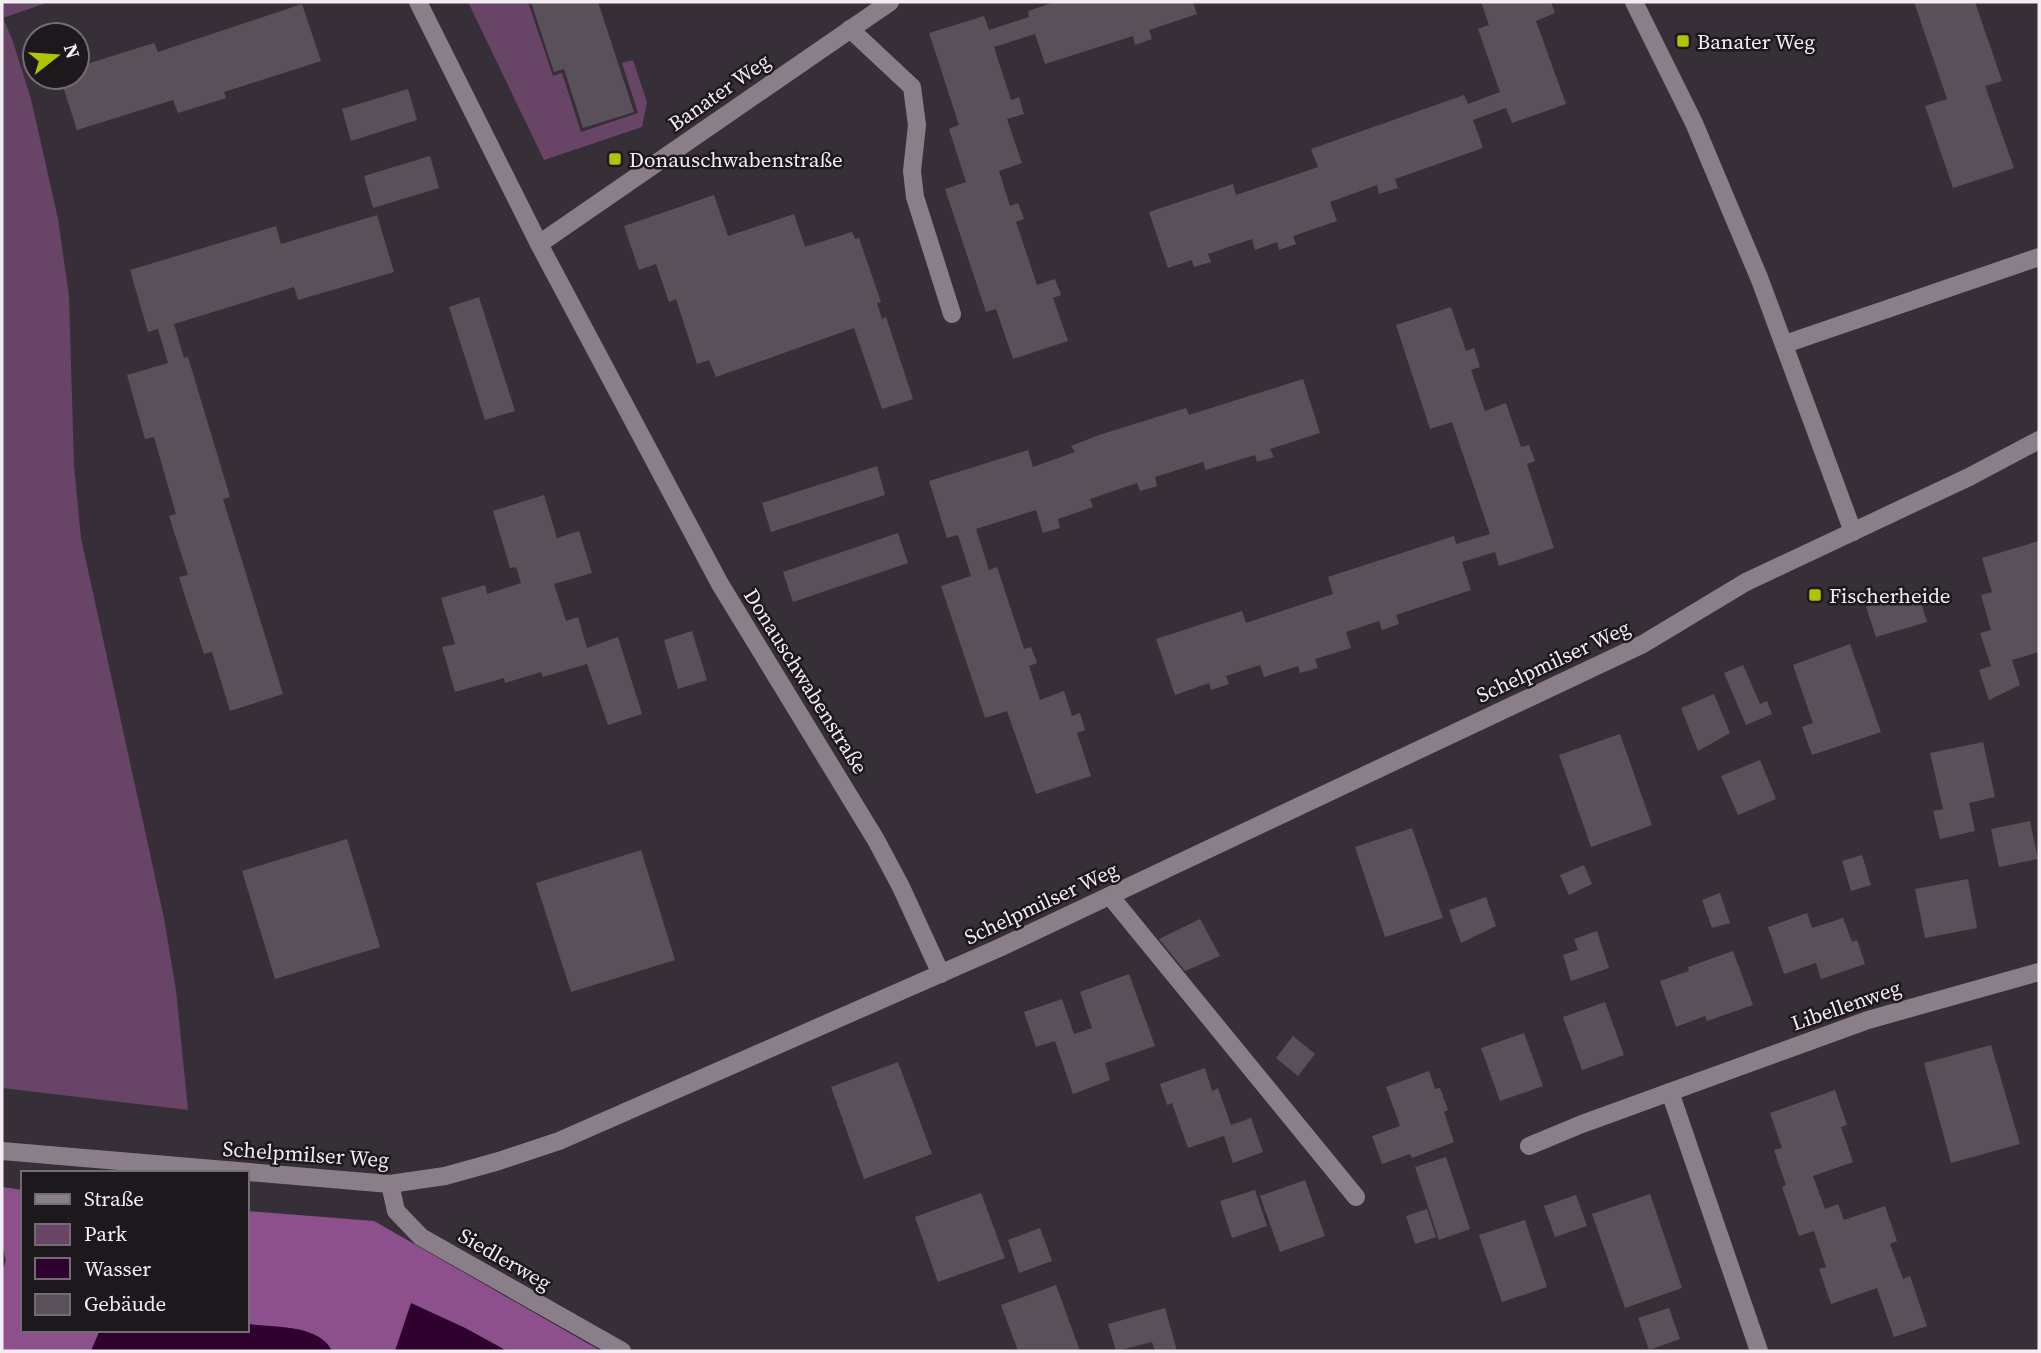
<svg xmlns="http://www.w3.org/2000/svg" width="2041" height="1353" viewBox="0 0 2041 1353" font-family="'Source Serif 4',serif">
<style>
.green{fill:#684467}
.forest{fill:#8e4f8d}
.water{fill:#2e012e}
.building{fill:#5a5059}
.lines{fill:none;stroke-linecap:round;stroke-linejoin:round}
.service{stroke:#8a7f89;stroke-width:18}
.minor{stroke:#8a7f89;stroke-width:18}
.poi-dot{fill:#afc503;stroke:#1c181c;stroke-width:2.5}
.labels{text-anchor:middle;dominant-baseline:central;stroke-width:5;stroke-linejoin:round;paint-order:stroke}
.poi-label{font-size:21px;fill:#f3edf3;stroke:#1c181c;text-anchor:start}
.street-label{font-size:21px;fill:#f3edf3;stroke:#1c181c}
</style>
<rect width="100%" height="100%" fill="#372f37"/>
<!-- green -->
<g class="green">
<polygon points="2,2 49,2 3,18 12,39 31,99 58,219 69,296 74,466 81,538 164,918 176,990 188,1110 2,1088"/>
<polygon points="468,2 528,2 553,76 562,73 581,132 638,113 622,63 633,60 647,102 642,127 544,160"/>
</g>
<!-- forest -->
<g class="forest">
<polygon points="2,1187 23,1190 23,1330 100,1330 91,1351 2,1351 2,1271 6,1261 2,1244"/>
<path d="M247,1211L374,1221L601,1351H507L465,1328L412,1304L395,1351H332C318,1324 273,1328 247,1324Z"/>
</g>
<!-- water -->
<g class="water">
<polygon points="411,1303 465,1328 507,1351 395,1351"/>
<path d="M247,1324C273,1328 319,1324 332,1351H91L100,1330H247Z"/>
</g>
<!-- building -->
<g class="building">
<polygon points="531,2 598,2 634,112 583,128 564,69 554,72"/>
<polygon points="1055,2 1193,2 1197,14 1149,30 1152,39 1135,45 1133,36 1045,64 1035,34 994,47 1011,100 1019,97 1024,114 1007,119 1022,163 999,171 1010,206 1018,203 1024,219 1016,222 1037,285 1055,279 1061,295 1053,298 1068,341 1013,359 996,309 986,312 945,189 966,182 949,129 959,125 929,33 984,16 989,30 1029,17 1028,11"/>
<polygon points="1481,2 1551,2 1555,13 1536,21 1566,104 1512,123 1506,108 1473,120 1483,148 1395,179 1398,188 1379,194 1377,185 1330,202 1337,221 1293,236 1296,244 1279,250 1277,242 1255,250 1252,239 1208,254 1211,262 1194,267 1192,260 1168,268 1149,212 1233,184 1236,195 1318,167 1311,149 1464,95 1468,104 1500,92 1478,29 1489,25"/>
<polygon points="1914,2 1975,2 2002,81 1985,86 2014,168 1953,188 1925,106 1947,99"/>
<polygon points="302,4 321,61 224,92 226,98 178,113 173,100 77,130 60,77 77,77 77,67 154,43 158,52"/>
<polygon points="408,89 417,120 351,141 342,109"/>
<polygon points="430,156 439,188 373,208 364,176"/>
<polygon points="714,195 728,236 794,214 805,247 852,232 855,239 859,238 881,302 877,303 882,319 886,317 913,399 882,409 854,328 716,377 709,360 697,364 676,299 669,302 656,264 639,270 624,226"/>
<polygon points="377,215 394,272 298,300 294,287 174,324 184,358 188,357 230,497 223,499 283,694 230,711 212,652 204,654 189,609 179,577 188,575 169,516 176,514 154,437 145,439 127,375 168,363 158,329 148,332 130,270 276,226 281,244"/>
<polygon points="479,297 515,411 485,420 449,307"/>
<polygon points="1451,307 1466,351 1474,348 1480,367 1471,370 1485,411 1506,403 1521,447 1529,445 1535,461 1527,464 1554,548 1499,566 1495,552 1462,562 1471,590 1396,615 1399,624 1382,630 1379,621 1346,632 1351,648 1315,659 1318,668 1300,673 1298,666 1264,677 1260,665 1226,676 1229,684 1211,690 1209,683 1175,695 1156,639 1242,611 1246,623 1333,594 1328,577 1454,536 1456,544 1490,534 1452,422 1430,429 1396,325"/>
<polygon points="1303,379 1320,433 1270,449 1274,457 1257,462 1255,455 1206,470 1203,462 1155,477 1157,486 1140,491 1137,483 1090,499 1093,507 1058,519 1060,528 1043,533 1036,510 976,529 989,570 997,567 1024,649 1031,647 1037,663 1029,666 1040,700 1064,691 1072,716 1080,713 1085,730 1077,733 1091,776 1036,794 1007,711 985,718 941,586 971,576 958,535 947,538 929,481 1028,450 1033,467 1075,452 1071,446 1099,435 1186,408 1189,415"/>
<polygon points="877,466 885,495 771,532 762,503"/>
<polygon points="544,495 557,538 579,531 592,573 554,584 566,621 578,617 587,648 618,637 642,714 608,725 587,664 543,677 541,672 505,683 504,678 455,692 442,647 455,644 441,598 485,585 487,594 521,583 516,567 510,568 493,511"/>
<polygon points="898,533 908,563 793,602 783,572"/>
<polygon points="2039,541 2039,652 2012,660 2020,685 1989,700 1979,670 1991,666 1980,633 1991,630 1981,595 1992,592 1982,558"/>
<polygon points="1917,590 1927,622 1876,637 1866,607"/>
<polygon points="692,631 707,680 678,689 664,640"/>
<polygon points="1850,644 1881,732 1812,755 1802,727 1813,723 1793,665"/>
<polygon points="1743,665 1760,704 1767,701 1772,714 1746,725 1724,673"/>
<polygon points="1714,694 1730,733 1698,751 1681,708"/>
<polygon points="1620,734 1652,825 1591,847 1559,755"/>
<polygon points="1983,742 1995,797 1969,803 1975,831 1940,839 1933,811 1943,809 1930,753"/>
<polygon points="1760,760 1776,799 1738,815 1721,776"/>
<polygon points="2030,821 2038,859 1999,867 1991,829"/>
<polygon points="1412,828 1443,918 1385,937 1355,847"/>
<polygon points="347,839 380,947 275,979 242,871"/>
<polygon points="641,850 675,960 571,992 536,883"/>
<polygon points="1862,855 1871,885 1851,891 1842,861"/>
<polygon points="1584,865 1592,884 1569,895 1560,875"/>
<polygon points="1968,879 1977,928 1925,938 1915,889"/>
<polygon points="1720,893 1730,923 1712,928 1702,900"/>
<polygon points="1486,897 1496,926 1461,943 1449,910"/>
<polygon points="1807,913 1812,928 1843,918 1852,942 1857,940 1865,964 1821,979 1816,963 1784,974 1768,927"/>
<polygon points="1200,919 1220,956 1185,971 1159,939"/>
<polygon points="1597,931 1609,968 1571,981 1563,955 1578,950 1574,939"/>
<polygon points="1733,951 1753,1005 1707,1021 1705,1016 1676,1027 1660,981 1689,971 1688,967"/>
<polygon points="1129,974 1155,1046 1105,1063 1110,1080 1073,1094 1055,1041 1036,1047 1024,1012 1062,999 1074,1034 1092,1028 1080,992"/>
<polygon points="1605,1002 1624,1055 1582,1070 1563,1017"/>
<polygon points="1524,1033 1543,1086 1500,1101 1481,1048"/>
<polygon points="1293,1036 1315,1054 1298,1076 1276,1058"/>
<polygon points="1991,1045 2020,1144 1951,1163 1924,1063"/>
<polygon points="898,1062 932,1154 864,1179 831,1087"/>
<polygon points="1205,1068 1212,1091 1218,1088 1231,1125 1251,1118 1263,1152 1233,1163 1224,1136 1188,1148 1172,1103 1167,1105 1160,1084"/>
<polygon points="1429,1071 1435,1089 1440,1088 1448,1110 1444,1112 1454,1142 1412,1158 1410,1154 1382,1164 1372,1136 1400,1126 1386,1087"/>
<polygon points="1835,1090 1847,1125 1841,1127 1853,1162 1813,1176 1825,1209 1838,1204 1844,1220 1885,1206 1897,1241 1890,1244 1903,1279 1910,1276 1927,1326 1894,1337 1877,1288 1831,1304 1819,1269 1826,1267 1814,1231 1799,1236 1782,1187 1786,1185 1774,1150 1782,1148 1770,1113"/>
<polygon points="1446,1157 1470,1229 1439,1240 1415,1167"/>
<polygon points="1305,1180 1325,1236 1280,1252 1260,1196"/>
<polygon points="1255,1190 1267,1226 1232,1238 1220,1201"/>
<polygon points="981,1193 1005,1258 938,1282 915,1217"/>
<polygon points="1650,1194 1682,1288 1625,1308 1592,1214"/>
<polygon points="1576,1195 1587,1226 1555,1237 1544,1206"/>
<polygon points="1427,1209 1436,1237 1415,1244 1406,1216"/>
<polygon points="1525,1220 1547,1287 1502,1302 1479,1235"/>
<polygon points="1040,1228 1052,1261 1019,1273 1008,1240"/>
<polygon points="1056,1285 1080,1351 1018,1351 1001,1305"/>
<polygon points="1165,1308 1177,1351 1155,1351 1152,1342 1116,1351 1108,1324"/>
<polygon points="1669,1308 1680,1339 1649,1350 1638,1318"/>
</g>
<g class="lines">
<!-- service -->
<g class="service">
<polyline points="850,29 912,87 917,125 912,171 915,197 952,314"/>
<polyline points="1785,344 2039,257"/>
<polyline points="1110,896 1356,1197"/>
</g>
<!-- minor -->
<g class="minor">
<polyline points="418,2 539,244 720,584 876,840 901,887 941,974"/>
<polyline points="1634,2 1694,123 1760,280 1853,532"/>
<polyline points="539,244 890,2"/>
<polyline points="1670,1092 1759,1351"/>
<polyline points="1529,1146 1582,1124 1868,1020 2039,972"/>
<polyline points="2,1151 390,1184 445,1176 499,1161 559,1141 999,948 1643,644 1746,582 1969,477 2039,440"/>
<polyline points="390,1184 396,1211 421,1237 622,1351"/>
</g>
</g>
<!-- markers -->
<g class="poi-dot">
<rect x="1676" y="34" width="14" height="14" rx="3.5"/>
<rect x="608" y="152" width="14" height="14" rx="3.5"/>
<rect x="1808" y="588" width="14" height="14" rx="3.5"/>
</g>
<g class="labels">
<!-- poi labels -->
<g class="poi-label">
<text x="1697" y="41">Banater Weg</text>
<text x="629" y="159">Donauschwabenstraße</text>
<text x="1829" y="595">Fischerheide</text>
</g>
<!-- street labels -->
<g class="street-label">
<text transform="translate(719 92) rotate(-35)">Banater Weg</text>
<text transform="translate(1553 661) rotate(-25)">Schelpmilser Weg</text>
<text transform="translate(806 681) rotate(58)">Donauschwabenstraße</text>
<text transform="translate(1041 903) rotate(-25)">Schelpmilser Weg</text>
<text transform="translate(1846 1005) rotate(-19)">Libellenweg</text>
<text transform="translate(306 1154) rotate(4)">Schelpmilser Weg</text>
<text transform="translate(505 1259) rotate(30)">Siedlerweg</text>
</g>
</g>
<!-- border -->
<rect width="2041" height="1353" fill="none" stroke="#f3edf3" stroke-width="7"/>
<!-- legend -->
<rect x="21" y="1171" width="228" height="161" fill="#1c181c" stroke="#726d72" stroke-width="2"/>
<rect x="35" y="1194" width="35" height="10" fill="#8a7f89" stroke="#726d72" stroke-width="2"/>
<text x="84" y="1206" font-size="21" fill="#f3edf3">Straße</text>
<rect x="35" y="1224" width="35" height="21" fill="#684467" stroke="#726d72" stroke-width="2"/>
<text x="84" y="1241" font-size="21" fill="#f3edf3">Park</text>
<rect x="35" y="1258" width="35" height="21" fill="#2e012e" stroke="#726d72" stroke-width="2"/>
<text x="84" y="1276" font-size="21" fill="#f3edf3">Wasser</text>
<rect x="35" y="1294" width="35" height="21" fill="#5a5059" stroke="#726d72" stroke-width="2"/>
<text x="84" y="1311" font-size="21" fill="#f3edf3">Gebäude</text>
<!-- north arrow -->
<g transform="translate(56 56) rotate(73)"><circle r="33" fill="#1c181c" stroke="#726d72" stroke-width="2"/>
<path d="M0-5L12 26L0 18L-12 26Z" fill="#afc503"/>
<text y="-10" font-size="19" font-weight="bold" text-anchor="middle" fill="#f3edf3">N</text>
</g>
</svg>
